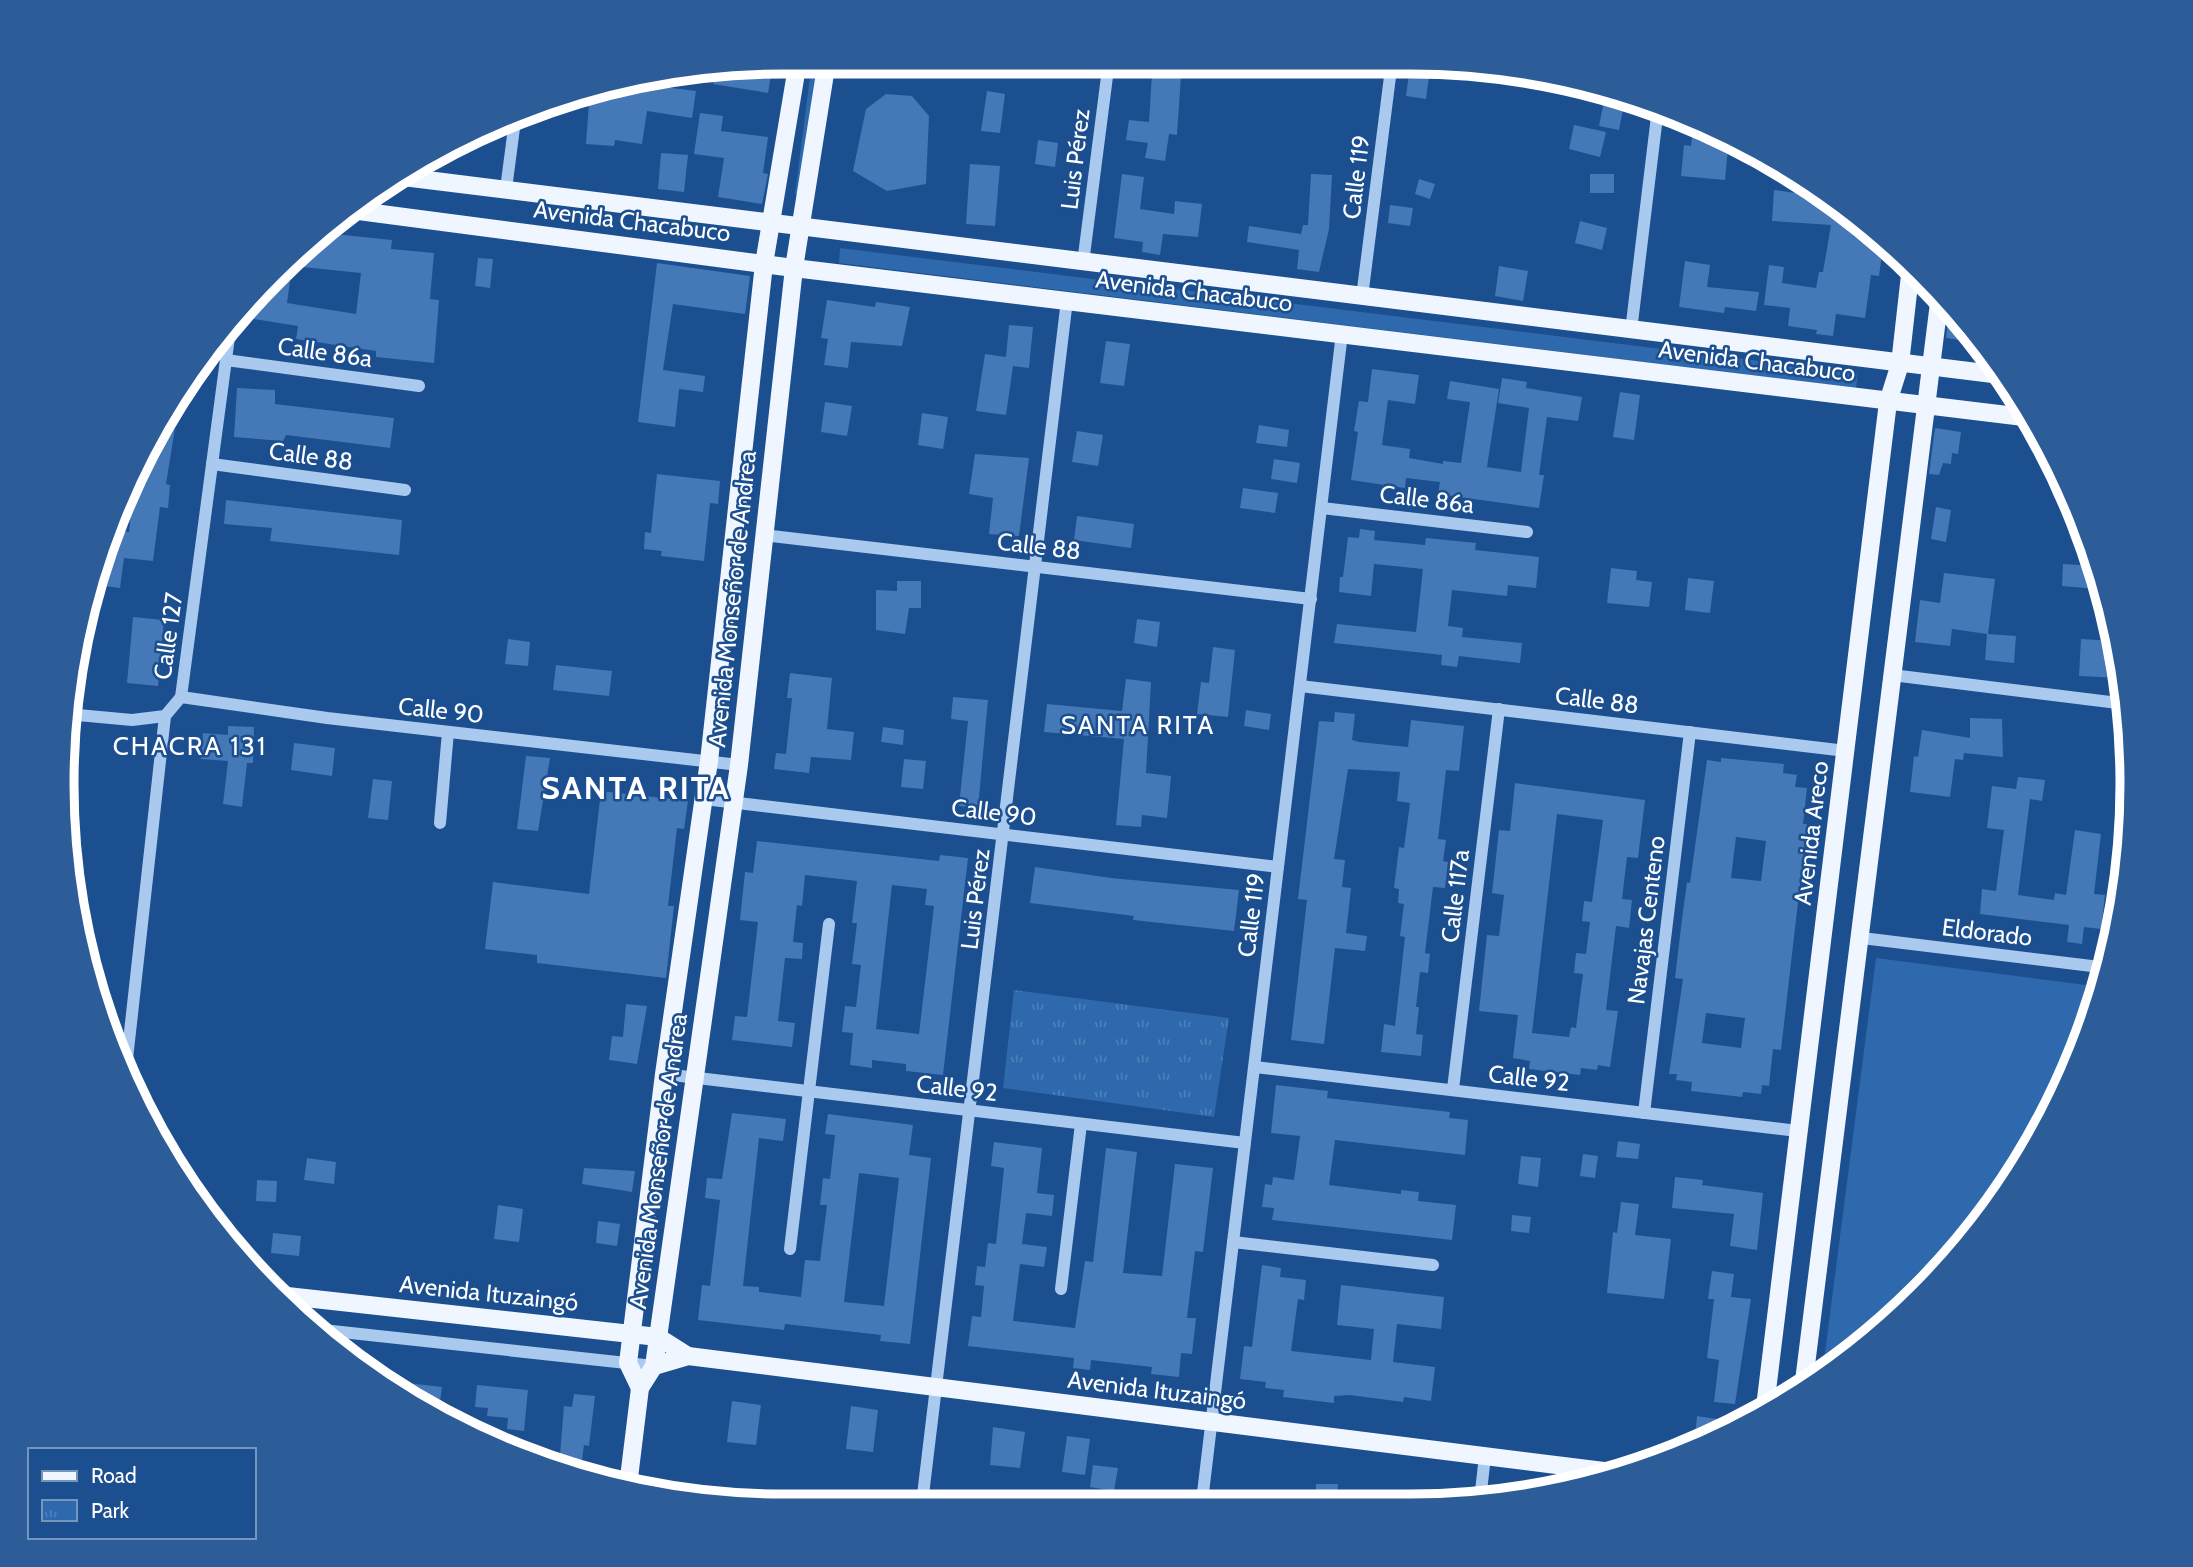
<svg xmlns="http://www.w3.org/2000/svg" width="2193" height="1567" viewBox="0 0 2193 1567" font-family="Cabin,sans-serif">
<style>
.grass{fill:#2e69ad}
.park{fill:url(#park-tufts)}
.building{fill:#4478b7;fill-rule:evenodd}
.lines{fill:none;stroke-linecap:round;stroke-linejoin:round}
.minor{stroke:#a9c9ee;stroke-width:12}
.major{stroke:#f0f6ff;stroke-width:18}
.labels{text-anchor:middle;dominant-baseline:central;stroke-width:5;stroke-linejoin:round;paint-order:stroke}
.street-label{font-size:24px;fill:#fff;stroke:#1b4f8f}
.neighbourhood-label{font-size:26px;letter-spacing:2px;fill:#fff;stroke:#1b4f8f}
.district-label{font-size:32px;font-weight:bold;letter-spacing:2px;fill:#fff;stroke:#1b4f8f}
.rim{fill:none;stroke:#fff;stroke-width:9}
</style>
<defs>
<pattern id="park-tufts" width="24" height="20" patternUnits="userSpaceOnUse" patternTransform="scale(1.75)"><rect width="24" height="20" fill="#2e69ad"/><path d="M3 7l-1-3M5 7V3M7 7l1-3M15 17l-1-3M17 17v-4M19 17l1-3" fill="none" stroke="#4d80b9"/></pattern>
</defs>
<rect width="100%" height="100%" fill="#1b4f8f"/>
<!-- grass -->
<g class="grass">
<polygon points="812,61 822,61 805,195 795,194"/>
<polygon points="840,248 1858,373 1856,388 839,263"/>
<polygon points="1876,958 2101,987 2057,1103 1982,1223 1885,1327 1823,1368"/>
</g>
<!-- park -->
<polygon class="park" points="1014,990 1229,1018 1214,1117 1003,1088"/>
<!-- building -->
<g class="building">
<polygon points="773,63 768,93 713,84 715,70"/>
<polygon points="1410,66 1430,69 1426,99 1406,96"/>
<polygon points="1152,74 1181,76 1177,135 1169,134 1165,161 1145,158 1148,143 1126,140 1129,120 1149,122"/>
<polygon points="631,83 696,91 692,118 647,111 642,144 615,140 614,146 586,144 590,90 629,93"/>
<polygon points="987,91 1005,94 1000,133 981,131"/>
<polygon points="886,94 912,96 929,116 926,184 887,191 853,171 866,109"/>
<polygon points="1604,101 1624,105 1619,130 1599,126"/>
<polygon points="700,113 723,116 721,131 768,137 763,173 768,174 762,204 718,197 724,158 694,154"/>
<polygon points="1694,120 1729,138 1725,180 1681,176 1684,145 1691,146"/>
<polygon points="1574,125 1606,132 1600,157 1569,149"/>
<polygon points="1038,140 1058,143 1055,167 1035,164"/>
<polygon points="661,153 688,155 684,192 658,189"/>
<polygon points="970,164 1000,166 995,226 966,224"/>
<polygon points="1122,174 1144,177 1140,209 1174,214 1175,201 1202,204 1198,237 1163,234 1160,255 1142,252 1143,242 1114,238"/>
<polygon points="1311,174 1332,175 1329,229 1319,272 1297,269 1299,250 1247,242 1249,226 1301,234 1303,225 1308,225"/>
<rect x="1590" y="174" width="24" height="19"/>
<polygon points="1419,179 1435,184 1430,199 1415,194"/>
<polygon points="1774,190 1825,197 1884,239 1879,276 1871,275 1865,318 1836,314 1833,336 1816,334 1817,330 1788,326 1790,308 1764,305 1769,265 1784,267 1782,283 1816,288 1819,272 1823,272 1831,225 1772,221"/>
<polygon points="1390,205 1413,208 1410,226 1388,223"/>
<polygon points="1580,221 1607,228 1602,250 1575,243"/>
<path d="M325,233L392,240L391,249L434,253L430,299L439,300L434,363L376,357V351L296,339L298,326L248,318L251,298ZM292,266L361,273L356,314L287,303Z"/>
<polygon points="478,258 493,259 490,288 475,286"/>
<polygon points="1685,261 1710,265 1707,287 1759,292 1756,311 1725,307 1724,313 1679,307"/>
<polygon points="657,263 750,276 745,314 673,304 663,370 705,376 703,392 679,389 675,427 638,422"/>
<polygon points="1499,266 1528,271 1523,301 1495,296"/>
<polygon points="827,300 875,307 876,302 910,307 902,346 851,342 848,368 824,365 828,339 821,338"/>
<polygon points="1950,305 1953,308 1978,343 1946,338"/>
<polygon points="1009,325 1033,327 1029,368 1013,366 1006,415 976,411 985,354 1006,357"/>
<polygon points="1106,341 1130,344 1124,386 1100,383"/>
<polygon points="1372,369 1419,375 1415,404 1388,400 1382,445 1410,449 1409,458 1443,464 1443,461 1461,463 1470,402 1447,399 1450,381 1499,389 1487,467 1521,472 1529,408 1498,403 1502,378 1527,382 1526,388 1582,397 1578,421 1547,417 1539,475 1544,475 1539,508 1438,494 1440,482 1406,478 1405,488 1351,480 1358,432 1354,431 1359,401 1368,402"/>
<polygon points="237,388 275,390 275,404 394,418 390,448 286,435 283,441 234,437"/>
<polygon points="1620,392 1640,395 1634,440 1613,437"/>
<polygon points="180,397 166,484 170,485 168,508 160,507 153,561 124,558 120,588 97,585 100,562 106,563 111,530 129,532 136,464"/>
<polygon points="825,402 852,406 847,436 821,432"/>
<polygon points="922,413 948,417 943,449 918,445"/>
<polygon points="1259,425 1289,430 1287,447 1256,443"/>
<polygon points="1935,428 1961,432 1958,454 1952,453 1951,464 1943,463 1939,475 1929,474"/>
<polygon points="1077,431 1103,435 1098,466 1072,462"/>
<polygon points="975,454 1029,458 1019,536 989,534 993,498 969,494"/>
<polygon points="1274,459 1300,463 1297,483 1271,479"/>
<polygon points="657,474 720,481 718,504 710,503 704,561 661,556 662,551 644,549 645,532 651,533"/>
<polygon points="1243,488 1278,493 1275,513 1240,508"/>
<polygon points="226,500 402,520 399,555 270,541 272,528 224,524"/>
<polygon points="1936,507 1951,510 1946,542 1931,539"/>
<polygon points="1077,516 1134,524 1131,548 1074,540"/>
<polygon points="1360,529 1375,531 1374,540 1425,545 1426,538 1476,543 1475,550 1539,557 1536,588 1508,585 1507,596 1452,590 1448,626 1463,628 1462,637 1522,643 1520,663 1459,656 1457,667 1441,665 1442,655 1334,643 1337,624 1416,632 1423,569 1374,564 1371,596 1339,592 1340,577 1343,577 1348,537 1359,538"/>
<polygon points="2063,564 2097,566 2098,589 2062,586"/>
<polygon points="1611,568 1637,571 1636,580 1652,582 1649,607 1607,603"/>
<polygon points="1944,573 1995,579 1988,634 2016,636 2014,663 1985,660 1987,634 1952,629 1950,646 1915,642 1920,600 1940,603"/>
<polygon points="1688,578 1714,581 1710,613 1685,610"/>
<polygon points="897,581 921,581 921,608 909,608 905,634 876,630 876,590 897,591"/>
<polygon points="133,617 164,620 158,686 127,683"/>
<polygon points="1137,619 1160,622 1157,647 1134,643"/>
<polygon points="508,639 530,642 528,666 505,664"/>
<polygon points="2081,639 2114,641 2123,678 2079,676"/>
<polygon points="1213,647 1235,650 1228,717 1197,714 1201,682 1209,683"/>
<polygon points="556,665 612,671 609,696 553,690"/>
<polygon points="790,673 832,678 827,729 854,732 851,760 811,757 809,773 774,769 776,753 786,754 792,698 787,698"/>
<polygon points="1126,679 1151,682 1146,773 1171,776 1167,818 1142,815 1141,827 1116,825 1124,739 1044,732 1047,704 1122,711"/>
<polygon points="953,697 988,700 978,808 959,806 968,721 951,719"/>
<polygon points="1246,710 1271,714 1269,730 1244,726"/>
<polygon points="1335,712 1355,714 1352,740 1359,742 1408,747 1411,720 1464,726 1459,771 1446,770 1438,839 1446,840 1443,861 1448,862 1445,888 1433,887 1425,953 1430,954 1428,973 1420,972 1416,1007 1419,1007 1416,1034 1423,1035 1421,1056 1381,1052 1384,1024 1395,1026 1405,937 1400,936 1404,904 1398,903 1399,889 1394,888 1399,847 1404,848 1410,803 1397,801 1400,772 1348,769 1334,859 1345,860 1342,887 1351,888 1346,933 1367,936 1365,951 1335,948 1324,1044 1291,1040 1307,900 1298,899 1319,721 1334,722"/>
<polygon points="1970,718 2002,719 2003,757 1964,753 1963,760 1955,759 1950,797 1910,792 1914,756 1918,757 1922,730 1970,738"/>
<polygon points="228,726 254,727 253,763 247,763 242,807 223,804 228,761 201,759 203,733 228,735"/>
<polygon points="883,727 904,730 903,745 881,742"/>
<polygon points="294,743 335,748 332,776 291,770"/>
<polygon points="526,756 550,758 538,831 517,829"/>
<path d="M1721,758L1784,764L1783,773L1797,775L1795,787L1807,788L1803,824H1807L1781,1050L1773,1049L1769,1086L1762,1085L1761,1094L1743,1092L1742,1097L1691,1091L1692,1082L1676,1080L1677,1074H1669L1683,979L1675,978L1682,919L1687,882L1690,883L1707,760L1721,762ZM1736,837L1766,841L1761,881L1731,878ZM1706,1013L1745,1018L1741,1048L1702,1043Z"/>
<polygon points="904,759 926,761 923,789 901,787"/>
<polygon points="2018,777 2045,780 2042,801 2030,799 2018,895 2054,900 2055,893 2066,895 2075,830 2101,834 2094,894 2105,895 2101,929 2084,927 2082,944 2067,942 2069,925 1980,914 1982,889 1996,891 2004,830 1987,828 1992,786 2016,789"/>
<polygon points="373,779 392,781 388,820 368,818"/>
<path d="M1515,783L1645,800L1638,858L1627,857L1622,899L1632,900L1629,928L1616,926L1606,1010L1618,1011L1610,1067L1598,1065L1597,1070L1581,1068L1580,1075L1529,1069L1530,1061L1513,1058L1518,1015L1479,1011L1487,935L1499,936L1504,895L1492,893L1499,830L1510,831ZM1557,814L1603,820L1592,902L1584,901L1582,921L1590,922L1586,954L1576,953L1574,973L1583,974L1576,1028L1571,1027L1569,1037L1532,1033Z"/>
<polygon points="601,791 688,801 684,829 677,828 668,906 674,906 666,978 537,963 537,955 485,949 493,882 589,894"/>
<path d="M757,841L939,861L940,855L968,858L943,1075L906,1071V1064L872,1060V1068L850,1065L853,1033L842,1032L845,1006L856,1007L861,965L852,964L857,923H852L857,881L805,875L802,906L797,905L793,942L803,943L802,959L785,958L778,1021L795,1023L792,1047L732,1040L735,1016L747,1017L758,922L740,920L745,872L753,873ZM892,885L927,889L925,905L934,906L919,1034L876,1029Z"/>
<polygon points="1035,867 1111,878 1239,890 1234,931 1133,920 1134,916 1030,903"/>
<polygon points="626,1004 647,1006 637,1064 609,1060 612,1036 623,1037"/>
<polygon points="1276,1085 1328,1091 1327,1098 1450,1112 1449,1118 1468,1120 1465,1155 1335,1140 1329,1185 1401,1194 1401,1190 1419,1192 1418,1201 1456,1205 1452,1240 1272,1220 1274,1208 1262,1207 1265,1184 1272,1185 1273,1177 1294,1180 1300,1136 1271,1133"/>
<path d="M732,1113L786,1119L783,1141L759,1138L743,1286L759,1287V1292L801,1297L805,1260L820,1261L827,1205H820L823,1178L830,1179L835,1135L825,1134L828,1114L913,1125L909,1155L931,1158L910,1344L880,1341L881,1335L785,1324L784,1330L698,1320L702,1285L710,1286L720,1200L705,1198L707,1178L722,1179ZM859,1173L899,1178L884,1306L844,1302Z"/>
<polygon points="1618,1141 1640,1144 1638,1159 1616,1157"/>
<polygon points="994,1142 1042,1148 1037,1193 1054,1195 1052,1216 1026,1213 1022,1244 1047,1247 1044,1267 1020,1264 1013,1321 1075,1328 1085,1261 1093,1262 1106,1148 1137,1152 1123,1273 1162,1276 1175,1164 1213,1168 1203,1252 1195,1251 1187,1318 1196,1318 1192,1354 1181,1353 1179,1377 1151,1374 1152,1367 1091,1360 1090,1370 1073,1368 1074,1358 968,1346 972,1316 981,1317 984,1286 975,1285 977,1266 985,1267 988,1243 996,1244 1004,1168 991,1166"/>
<polygon points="1583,1154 1598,1156 1595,1178 1580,1176"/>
<polygon points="1521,1156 1541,1158 1538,1187 1518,1184"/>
<polygon points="307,1158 336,1162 334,1184 304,1180"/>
<polygon points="584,1168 635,1171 632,1192 582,1184"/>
<polygon points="1675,1177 1703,1180 1702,1185 1763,1193 1757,1250 1730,1246 1734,1214 1672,1208"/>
<polygon points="257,1180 277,1181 276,1202 256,1201"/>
<polygon points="1621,1202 1639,1204 1635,1235 1671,1239 1664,1299 1607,1293 1613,1232 1617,1233"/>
<polygon points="498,1205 523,1209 519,1242 494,1239"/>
<polygon points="1512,1215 1531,1217 1529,1233 1511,1231"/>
<polygon points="598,1221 620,1224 617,1246 596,1243"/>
<polygon points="273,1233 301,1236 299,1256 271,1253"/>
<polygon points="1262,1265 1281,1268 1280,1277 1306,1280 1304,1300 1298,1299 1291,1351 1371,1360 1374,1329 1337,1325 1341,1285 1444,1297 1441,1329 1397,1324 1393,1362 1435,1367 1431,1401 1404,1397 1403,1402 1350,1395 1334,1396 1334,1403 1283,1397 1284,1390 1265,1388 1266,1382 1240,1379 1244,1346 1252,1347"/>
<polygon points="1712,1271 1734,1274 1731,1297 1751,1299 1735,1404 1714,1402 1719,1360 1707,1358 1714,1299 1708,1299"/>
<polygon points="382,1380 442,1387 439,1409 426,1408"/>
<polygon points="477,1385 528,1390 524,1431 507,1429 508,1418 487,1416 488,1408 475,1407"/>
<polygon points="574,1394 595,1396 589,1446 584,1445 580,1475 559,1467 564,1406 572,1407"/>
<polygon points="732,1401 761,1405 756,1445 727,1442"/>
<polygon points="851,1406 878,1410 873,1452 846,1449"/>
<polygon points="1697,1416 1717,1419 1715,1437 1694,1446"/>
<polygon points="993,1427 1025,1432 1020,1468 990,1465"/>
<polygon points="1067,1436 1090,1439 1085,1475 1062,1472"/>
<polygon points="1093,1465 1118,1468 1114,1491 1090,1487"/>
<polygon points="1316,1484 1338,1484 1337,1501 1315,1501"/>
</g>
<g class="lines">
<!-- minor -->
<g class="minor">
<polyline points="506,189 516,113"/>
<polyline points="1083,263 1109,61"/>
<polyline points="1362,297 1392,61"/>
<polyline points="1631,331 1658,108"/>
<polyline points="226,360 419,386"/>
<polyline points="212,464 405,490"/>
<polyline points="1322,508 1527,532"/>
<polyline points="763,535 1311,599"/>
<polyline points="1892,675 2126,704"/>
<polyline points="1300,686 1846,751"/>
<polyline points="181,697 327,718 739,765"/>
<polyline points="67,714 132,720 165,716"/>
<polyline points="704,799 1278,867"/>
<polyline points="440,823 448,732"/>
<polyline points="1862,938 2108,968"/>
<polyline points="1255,1067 1798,1131"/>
<polyline points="664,1074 1245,1143"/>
<polyline points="125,1077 165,716 181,697 231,322"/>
<polyline points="1453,1089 1499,709"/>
<polyline points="1644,1113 1690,732"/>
<polyline points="1233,1242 1433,1265"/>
<polyline points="790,1249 829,924"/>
<polyline points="1061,1289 1081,1124"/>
<polyline points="314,1329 654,1366"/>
<polyline points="1480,1500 1485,1456"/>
<polyline points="1202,1501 1342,333"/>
<polyline points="922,1503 1067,300"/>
</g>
<!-- major -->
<g class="major">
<polyline points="395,176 2001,375"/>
<polyline points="351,210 794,268 2032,418"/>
<polyline points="278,1295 658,1337 688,1356"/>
<polyline points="654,1366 688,1356 1620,1473"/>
<polyline points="1804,1381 1940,295"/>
<polyline points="640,1388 628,1363 664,1074 709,761 764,264 798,61"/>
<polyline points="1765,1407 1888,402 1900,364 1911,266"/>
<polyline points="628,1486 640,1388 654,1366 739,765 794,268 827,61"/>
</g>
</g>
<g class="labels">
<!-- street labels -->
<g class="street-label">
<text transform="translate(1075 159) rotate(-83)">Luis Pérez</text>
<text transform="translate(1356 177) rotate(-83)">Calle 119</text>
<text transform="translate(632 221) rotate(7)">Avenida Chacabuco</text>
<text transform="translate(1194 291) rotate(7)">Avenida Chacabuco</text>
<text transform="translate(325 352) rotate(8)">Calle 86a</text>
<text transform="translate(1757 361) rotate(7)">Avenida Chacabuco</text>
<text transform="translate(311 456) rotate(8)">Calle 88</text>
<text transform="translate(1427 499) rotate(7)">Calle 86a</text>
<text transform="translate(1039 546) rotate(7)">Calle 88</text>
<text transform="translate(732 599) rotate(-84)">Avenida Monseñor de Andrea</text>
<text transform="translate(168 636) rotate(-82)">Calle 127</text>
<text transform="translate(1597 700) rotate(7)">Calle 88</text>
<text transform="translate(441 710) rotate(6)">Calle 90</text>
<text transform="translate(994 812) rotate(7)">Calle 90</text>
<text transform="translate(1811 833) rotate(-83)">Avenida Areco</text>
<text transform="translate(1455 896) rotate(-83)">Calle 117a</text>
<text transform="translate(975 899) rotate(-83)">Luis Pérez</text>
<text transform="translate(1251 915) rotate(-83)">Calle 119</text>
<text transform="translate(1646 920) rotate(-83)">Navajas Centeno</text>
<text transform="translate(1987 932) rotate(7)">Eldorado</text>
<text transform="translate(1529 1078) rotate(7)">Calle 92</text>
<text transform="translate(957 1088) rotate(7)">Calle 92</text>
<text transform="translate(658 1161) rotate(-82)">Avenida Monseñor de Andrea</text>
<text transform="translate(489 1293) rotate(6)">Avenida Ituzaingó</text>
<text transform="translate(1157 1390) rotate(7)">Avenida Ituzaingó</text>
</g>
<!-- neighbourhood labels -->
<g class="neighbourhood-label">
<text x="1138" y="725">SANTA RITA</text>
<text x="190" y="746">CHACRA 131</text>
</g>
<!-- district labels -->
<g class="district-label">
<text x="636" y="787">SANTA RITA</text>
</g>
</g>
<!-- crop -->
<path d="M0 0H2193V1567H0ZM784 74H1410A710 710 0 0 1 2120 784V784A710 710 0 0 1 1410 1494H784A710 710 0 0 1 74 784V784A710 710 0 0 1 784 74Z" fill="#2d5d98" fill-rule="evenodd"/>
<path class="rim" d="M784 74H1410A710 710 0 0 1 2120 784V784A710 710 0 0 1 1410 1494H784A710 710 0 0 1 74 784V784A710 710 0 0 1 784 74Z"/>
<!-- legend -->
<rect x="28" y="1448" width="228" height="91" fill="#1b4f8f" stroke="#7695bc" stroke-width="2"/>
<rect x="42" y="1471" width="35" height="10" fill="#f0f6ff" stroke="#7695bc" stroke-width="2"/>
<text x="91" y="1483" font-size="21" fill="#ffffff">Road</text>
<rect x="42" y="1500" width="35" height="21" fill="url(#park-tufts)" stroke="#7695bc" stroke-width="2"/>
<text x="91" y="1518" font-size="21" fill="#ffffff">Park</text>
</svg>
